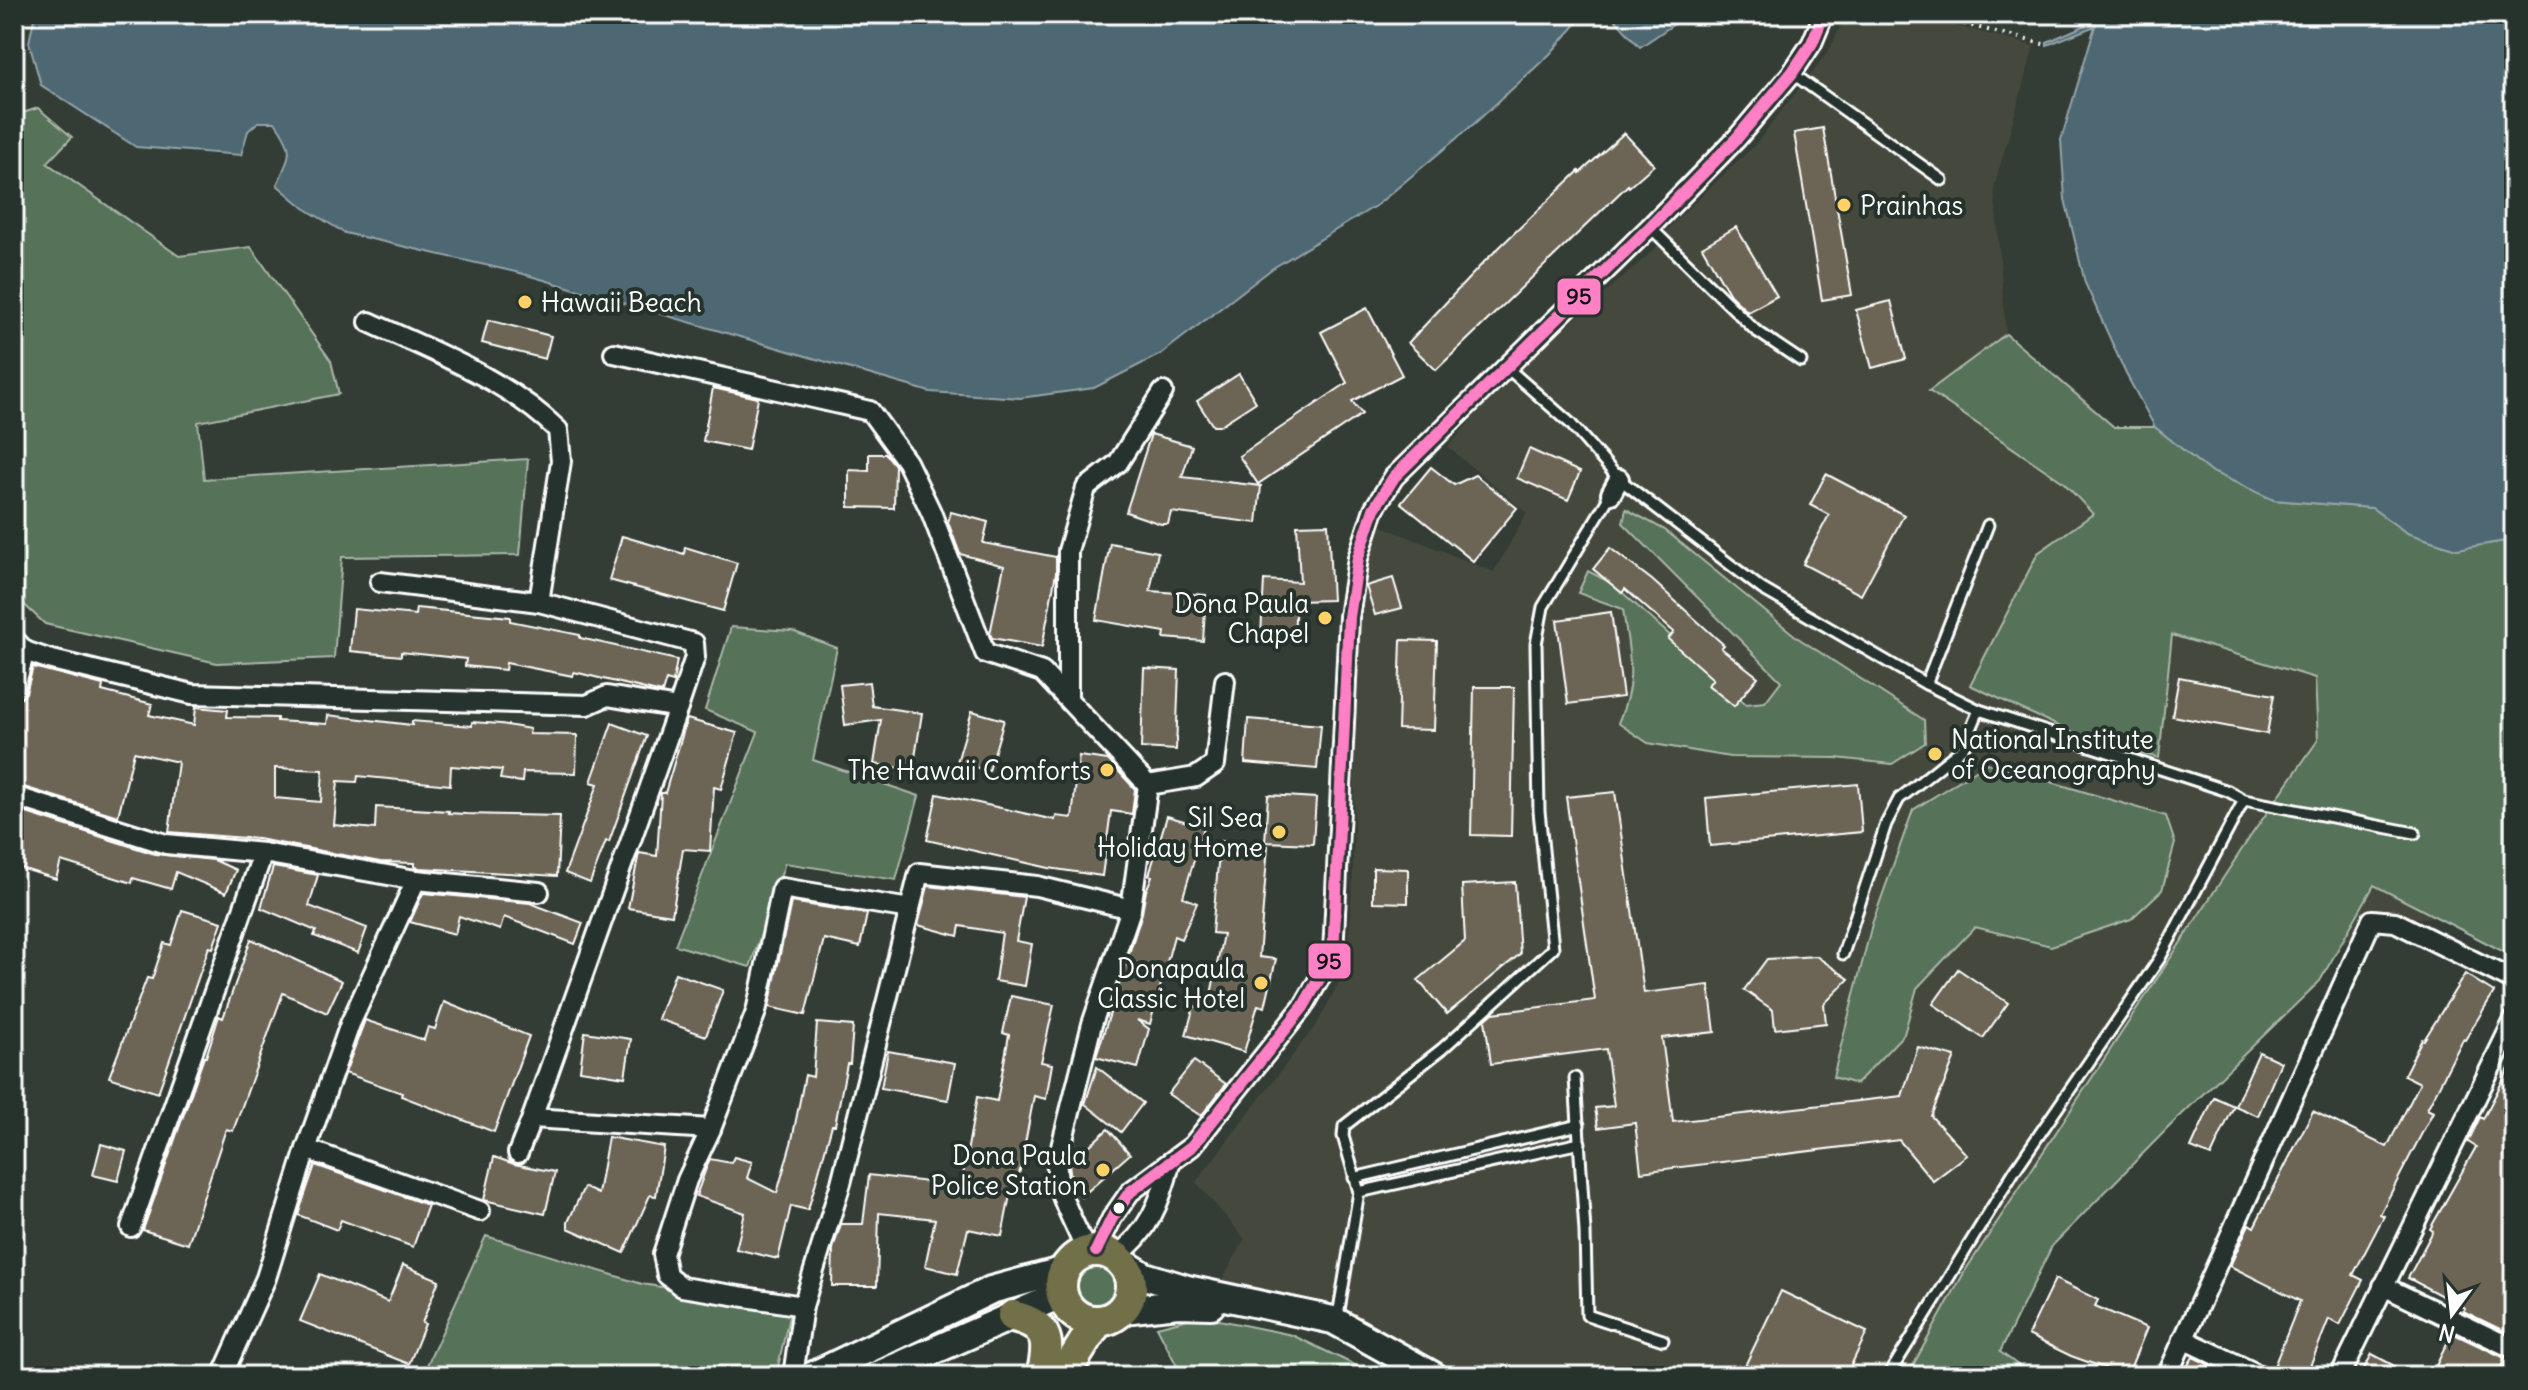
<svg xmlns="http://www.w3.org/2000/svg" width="2528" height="1390" viewBox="0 0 2528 1390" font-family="Delius,sans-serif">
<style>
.built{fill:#45493e}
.green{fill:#577259;stroke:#abb8ac;stroke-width:2}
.water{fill:#4d6772;stroke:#94a4aa;stroke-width:2}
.building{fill:#6c6554;stroke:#fff;stroke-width:2;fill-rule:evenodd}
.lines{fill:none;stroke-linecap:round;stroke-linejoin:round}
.lane-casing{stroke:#fff;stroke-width:15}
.street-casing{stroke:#fff;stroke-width:24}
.secondary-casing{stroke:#fff;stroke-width:32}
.primary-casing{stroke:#fff;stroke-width:36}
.path{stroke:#fff;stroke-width:4;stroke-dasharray:2 6;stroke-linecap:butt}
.lane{stroke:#26332d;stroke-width:9}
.street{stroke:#26332d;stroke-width:18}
.secondary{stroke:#26332d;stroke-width:26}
.primary{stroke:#71704a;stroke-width:30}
.bus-1-casing{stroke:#26332d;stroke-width:18}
.bus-1{stroke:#ff80c5;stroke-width:12}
.poi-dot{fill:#ffd166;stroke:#26332d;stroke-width:3}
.bus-dot{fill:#fff;stroke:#26332d;stroke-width:3}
.labels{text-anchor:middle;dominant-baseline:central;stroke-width:8;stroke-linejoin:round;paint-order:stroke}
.poi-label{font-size:26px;fill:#fff;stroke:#26332d;text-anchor:end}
.line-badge{stroke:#26332d;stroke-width:3}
.pale-badge-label{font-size:22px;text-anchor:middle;font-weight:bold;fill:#111}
</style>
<rect width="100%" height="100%" fill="#343d35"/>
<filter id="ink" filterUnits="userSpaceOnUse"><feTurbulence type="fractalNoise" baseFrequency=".0125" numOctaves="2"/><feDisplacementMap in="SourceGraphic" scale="16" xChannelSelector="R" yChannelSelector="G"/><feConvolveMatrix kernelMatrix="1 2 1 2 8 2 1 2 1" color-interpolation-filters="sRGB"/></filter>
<g filter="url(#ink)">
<!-- built -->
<polygon class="built" points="1846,14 1920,14 1941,22 2034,46 1994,187 2006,334 2087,401 2057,457 2189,528 2514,914 2368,920 2049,1241 1967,1376 1458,1376 1339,1310 1220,1284 1245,1239 1196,1182 1319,1021 1340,980 1350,924 1353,874 1358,593 1365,561 1379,525 1494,572 1527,513 1448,447 1508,378 1654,250 1674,222 1754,146 1830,49"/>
<!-- green -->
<g class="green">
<polygon points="38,108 72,137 47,163 179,256 251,247 331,361 339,394 198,422 204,479 528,459 520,555 342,557 334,658 217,663 45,624 16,597 14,116"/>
<polygon points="2006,334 2114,427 2155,427 2208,470 2274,500 2372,508 2407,533 2457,549 2505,541 2514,546 2514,957 2374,885 2320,981 2171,1125 2052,1246 2000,1352 2033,1376 1907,1376 1965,1271 2250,837 2318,740 2315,678 2172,635 2159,758 2088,740 1970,685 2038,553 2093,514 2063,482 1929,391"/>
<path d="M1626,509L1665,530L1798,638L1924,720L1925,743L1892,764L1836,758L1730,757L1648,743L1618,723C1638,679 1629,655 1623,609L1578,593L1588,571L1613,584L1746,704L1765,702L1781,681L1623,523Z"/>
<polygon points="731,627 792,631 837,648 813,760 919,796 896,880 785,863 750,967 675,945 758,732 705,710"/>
<polygon points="1987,763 2166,816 2175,843 2162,890 2131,919 2051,946 1975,927 1917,988 1904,1034 1856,1084 1833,1077 1872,924 1913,810"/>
<polygon points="486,1236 642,1284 791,1307 776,1376 422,1376"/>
<circle cx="1096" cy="1288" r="23"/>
<polygon points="1200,1316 1292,1335 1378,1376 1182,1376 1157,1327"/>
</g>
<!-- water -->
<g class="water">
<path d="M35,14H1585L1550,54L1475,123L1377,205L1273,268L1161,354L1094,388L1020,398L930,392L520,273L345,233L304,208L277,185C290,154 296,152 275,122H258L248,131L241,155L136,147L41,85L29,42Z"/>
<polygon points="1610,14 1689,14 1640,47"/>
<polygon points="2111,14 2514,14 2514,546 2505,541 2457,549 2407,533 2372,508 2274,500 2208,470 2155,427 2126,374 2085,283 2065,199 2061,140 2095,26 2047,45 2047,42"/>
</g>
<!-- building -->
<g class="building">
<polygon points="1823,128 1852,295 1822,300 1794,133"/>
<polygon points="1624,133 1654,165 1629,187 1628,185 1436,370 1408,343 1484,262 1579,171 1580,173"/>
<polygon points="1736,227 1777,296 1748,312 1730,295 1702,247"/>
<polygon points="1891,301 1906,359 1872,368 1856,310"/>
<polygon points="1367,308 1402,375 1352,401 1362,414 1258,484 1239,456 1347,383 1321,332"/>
<polygon points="488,320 551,336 545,359 482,343"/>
<polygon points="1239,374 1256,402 1219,426 1213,426 1197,401"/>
<polygon points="713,388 758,398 748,450 703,441"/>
<polygon points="1151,434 1192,446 1182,477 1261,486 1257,523 1171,512 1168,524 1161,524 1126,512"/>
<polygon points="1529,449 1580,472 1568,500 1517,478"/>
<polygon points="869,454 886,454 895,465 894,508 849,507 849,470 869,471"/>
<polygon points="1431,467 1454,485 1475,475 1517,508 1473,561 1401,503"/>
<polygon points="1826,474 1904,515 1861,595 1803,564 1829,515 1810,505"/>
<polygon points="951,512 988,522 983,543 1056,557 1056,573 1042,647 992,638 990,634 1004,566 960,554 948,522"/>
<polygon points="1328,524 1332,600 1296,601 1294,637 1261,635 1264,580 1300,582 1297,525"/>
<polygon points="622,536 684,554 685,547 737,563 723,611 609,580"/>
<polygon points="1110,543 1158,552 1150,591 1206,595 1203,641 1164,638 1165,632 1096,620"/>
<polygon points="1610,548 1652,580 1724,645 1721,648 1758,677 1734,706 1708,685 1713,679 1668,639 1674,632 1625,589 1622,593 1593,569"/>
<polygon points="1393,578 1402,608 1375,615 1366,586"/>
<polygon points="416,608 510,617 510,621 580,635 580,638 677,660 673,682 666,680 662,693 574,672 573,676 506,663 505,670 465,666 466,659 401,652 401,656 350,651 354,609 415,615"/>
<polygon points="1611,612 1623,697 1568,704 1557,620"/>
<polygon points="1401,640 1437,641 1434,730 1398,729"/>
<path d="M33,667L103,685L102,691L152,704L149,715L194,725L196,707L228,710L227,717L277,718V721L327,724L328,715L412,725V721L472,726V722L501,724L530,729L529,734L577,735L576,773L523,772L522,782L500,779L502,770L451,766L450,785L358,776L357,782L338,781L334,825L375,829L376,807L449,811L448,813L466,814L560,816L557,876L420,868L415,867V863L380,862L258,839L169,832L178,762L134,752L118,816L14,784V713L17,701L26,693ZM275,768L323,770L321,802L275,798Z"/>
<polygon points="1144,668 1179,670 1176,750 1141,748"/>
<polygon points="2179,677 2274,695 2267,734 2172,716"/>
<polygon points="869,682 872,706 922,713 913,770 874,764 881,720 845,725 840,685"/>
<polygon points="1474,687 1514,687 1511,836 1471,835"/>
<polygon points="972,711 1004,720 989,771 957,762"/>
<polygon points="687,719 737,733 721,789 714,787 710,851 683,849 672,915 628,908 639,853 657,856 661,793 665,793"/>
<polygon points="1248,719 1321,725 1317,769 1245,763"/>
<polygon points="612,723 647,736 609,842 606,841 590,883 565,873 598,784 591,782"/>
<polygon points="1079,756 1108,760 1135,789 1132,814 1111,811 1102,876 1049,868 927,840 937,794 1055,820 1056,816 1072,818"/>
<polygon points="1858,784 1862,832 1710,846 1706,798"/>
<polygon points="1615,792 1644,993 1709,985 1715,1032 1662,1038 1673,1122 1902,1096 1918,1047 1955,1057 1931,1116 1967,1155 1933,1181 1899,1140 1641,1172 1635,1123 1598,1128 1595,1108 1614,1106 1606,1049 1491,1064 1485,1020 1493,1013 1595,1000 1566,797"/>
<polygon points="1268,795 1316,798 1313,844 1265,842"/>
<polygon points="14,809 155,854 214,860 236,870 226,893 176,872 171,889 133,878 132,883 61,861 56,879 14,866"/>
<polygon points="1167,816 1204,827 1183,897 1197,903 1181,939 1174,936 1150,1024 1137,1020 1149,1029 1138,1068 1096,1057 1142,913 1146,891 1152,876 1149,875"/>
<polygon points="1220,841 1268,846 1259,957 1276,959 1265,1007 1258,1005 1244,1052 1186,1035 1194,1006 1208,1010 1223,934 1212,933"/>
<polygon points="273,867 318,875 309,906 367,928 358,953 314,936 316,931 261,908"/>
<polygon points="1373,868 1408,869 1408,903 1373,902"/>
<polygon points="1515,882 1520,954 1447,1014 1418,980 1465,941 1462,885"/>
<polygon points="928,886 1024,897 1016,941 1032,944 1025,986 995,981 1002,933 960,926 958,936 918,925"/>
<polygon points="423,893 530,903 583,923 575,944 504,917 500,930 459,916 455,934 410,922"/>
<polygon points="791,902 867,914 860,947 824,939 805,1015 769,1007"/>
<polygon points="182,910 222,922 213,948 209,947 158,1093 109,1077 147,978 152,979 164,943 171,945"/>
<polygon points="251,939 342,981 327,1013 283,993 233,1131 226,1129 188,1244 143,1230 204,1057 206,1057 219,1016 223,1018"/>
<polygon points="1816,956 1849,979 1824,1004 1826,1023 1775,1029 1773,1010 1744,990 1767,959"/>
<polygon points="1958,969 2008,1003 1983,1038 1933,1004"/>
<polygon points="675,973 723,990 706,1036 658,1019"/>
<polygon points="2465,974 2494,992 2465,1040 2463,1039 2427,1109 2433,1112 2380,1214 2384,1216 2353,1275 2363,1280 2340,1325 2329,1319 2306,1376 2291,1376 2273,1369 2300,1301 2230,1266 2249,1224 2254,1227 2313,1111 2387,1147 2420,1083 2404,1075 2422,1039 2424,1040"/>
<polygon points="1011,996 1054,1005 1041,1062 1052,1064 1046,1099 1034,1096 1016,1191 1011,1190 1002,1236 968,1229 957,1274 925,1266 935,1219 879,1213 877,1286 832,1286 833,1249 841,1224 863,1224 869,1175 961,1186 977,1097 997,1101 1009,1035 1003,1033"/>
<polygon points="444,1002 529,1036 494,1132 401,1096 402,1093 345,1073 365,1020 424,1040 428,1027 435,1029"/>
<polygon points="817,1023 853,1026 850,1064 847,1064 835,1125 832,1125 808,1210 791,1206 778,1259 736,1249 745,1213 696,1196 708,1163 710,1159 731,1163 734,1157 752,1162 747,1178 777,1193 792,1140 805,1075 813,1077"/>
<polygon points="585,1032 631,1039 625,1077 580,1070"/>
<polygon points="888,1051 955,1063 948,1100 881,1088"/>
<polygon points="2259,1052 2281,1062 2258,1116 2235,1106"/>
<polygon points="2514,1059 2514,1325 2510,1334 2463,1311 2465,1308 2408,1278 2433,1231 2430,1229 2476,1147 2468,1142 2480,1117 2483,1119"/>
<polygon points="1194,1061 1226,1084 1201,1116 1168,1094"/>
<polygon points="1097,1067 1143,1103 1121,1132 1085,1104"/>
<polygon points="2214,1097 2234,1106 2211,1156 2191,1148"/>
<polygon points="1108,1129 1130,1154 1081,1197 1072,1187 1069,1164"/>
<polygon points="608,1137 664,1147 656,1196 650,1195 624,1253 568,1228 568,1222 584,1187 598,1194"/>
<polygon points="101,1144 126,1151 118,1181 93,1175"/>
<polygon points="494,1157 514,1164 555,1172 545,1214 484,1200"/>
<polygon points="315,1165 428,1205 413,1247 341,1220 337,1230 298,1215"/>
<polygon points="403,1265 439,1280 422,1323 425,1324 409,1364 300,1321 320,1274 388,1302"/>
<polygon points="2055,1279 2098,1300 2095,1306 2147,1328 2127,1376 2071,1356 2028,1335"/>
<polygon points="1781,1291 1867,1332 1846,1376 1740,1376"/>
<polygon points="2452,1333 2505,1358 2497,1376 2431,1376"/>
<polygon points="2372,1354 2413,1376 2360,1376"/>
<polygon points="2193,1357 2233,1376 2181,1376"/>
</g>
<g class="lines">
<!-- lane casing -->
<g class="lane-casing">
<g id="lane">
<polyline points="1792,73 1942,180"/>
<polyline points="1650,227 1755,330 1801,361"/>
<polyline points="1505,366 1570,423 1619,479 1762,589 1926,684 1979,710 2228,791 2244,800 2160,958 2015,1170 1888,1376"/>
<polyline points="1926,684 1988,525"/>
<polyline points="2244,800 2415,833"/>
<polyline points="1843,954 1886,824 1899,799 1963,748 1979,710"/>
<polyline points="1575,1078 1585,1232 1587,1315 1663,1340"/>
<polyline points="1354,1178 1579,1125"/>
<polyline points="1359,1192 1580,1143"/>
<polyline points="1335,1316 1339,1310 1359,1192 1343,1136 1344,1126 1442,1049 1553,948 1539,811 1536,644 1543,607 1611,494"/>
</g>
</g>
<!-- street casing -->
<g class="street-casing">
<g id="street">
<path d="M369,322C434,352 506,379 558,430L561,461L539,602"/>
<polyline points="614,353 870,411 907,462 931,512 985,653 1042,672 1148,785"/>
<polyline points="1611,494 1619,479"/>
<polyline points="380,582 539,602 694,643 695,657 678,708"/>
<polyline points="14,639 25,651 48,659 192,694 587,705 607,696 678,708 532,1118 711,1129"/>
<polyline points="14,690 25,651"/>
<polyline points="1068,699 1068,551 1086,488 1118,463 1163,392"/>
<polyline points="14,796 166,844 263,853 416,880 539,892"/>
<polyline points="306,1149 480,1211"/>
<polyline points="518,1153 532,1118"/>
<polyline points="131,1227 263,853"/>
<polyline points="1096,1251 1112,1218 1130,1192 1192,1146 1303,1007 1333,955 1349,617 1358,558 1374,509 1394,477 1650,227 1737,138 1792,73 1812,43 1824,14"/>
<path d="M1086,1252C1076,1222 1055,1196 1057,1163L1092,1024L1131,909L1148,785L1196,777L1215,764L1225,681"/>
<path d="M1116,1256C1148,1234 1161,1201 1170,1164"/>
<polyline points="2383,1286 2514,1349"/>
<polyline points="803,1306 682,1287 667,1275 663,1254 687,1180 711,1129 756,1012 782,888 910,909"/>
<polyline points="2183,1339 2261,1376"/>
<polyline points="222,1376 266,1278 306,1149 350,1024 416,880"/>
<polyline points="793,1376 803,1306 841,1183 919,873 1037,886 1131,909"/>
<polyline points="2167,1376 2372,920 2395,922 2514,981"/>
<polyline points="2340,1376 2514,1020"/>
<polyline points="2512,1376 2514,1372"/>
</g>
</g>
<!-- secondary casing -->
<g class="secondary-casing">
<g id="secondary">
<polyline points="1121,1261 1145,1276 1187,1289 1333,1320 1434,1376"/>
<polyline points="1123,1310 1178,1304 1211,1305"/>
<polyline points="812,1376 991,1290 1065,1270"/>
<polyline points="876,1376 1062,1294"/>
</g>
</g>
<!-- primary casing -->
<g class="primary-casing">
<g id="primary">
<circle cx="1096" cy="1286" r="35"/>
<path d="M1013,1316C1050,1325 1050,1343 1042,1376"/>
<polyline points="1063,1376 1097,1322"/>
</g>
</g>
<!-- path -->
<polyline class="path" points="1925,14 2047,45"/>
<!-- lane -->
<use href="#lane" class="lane"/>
<!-- street -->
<use href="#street" class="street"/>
<!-- secondary -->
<use href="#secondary" class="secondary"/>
<!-- primary -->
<use href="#primary" class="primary"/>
<!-- bus-1 casing -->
<g class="bus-1-casing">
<polyline id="bus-1" points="1096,1251 1112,1218 1130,1192 1192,1146 1303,1007 1333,955 1349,617 1358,558 1374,509 1394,477 1650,227 1737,138 1792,73 1812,43 1824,14"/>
</g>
<!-- bus-1 -->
<use href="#bus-1" class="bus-1"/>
</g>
</g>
<!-- markers -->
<g class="poi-dot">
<circle cx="1844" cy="205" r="8"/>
<circle cx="525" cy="302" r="8"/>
<circle cx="1325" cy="618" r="8"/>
<circle cx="1935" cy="754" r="8"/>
<circle cx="1107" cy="770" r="8"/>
<circle cx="1279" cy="832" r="8"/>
<circle cx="1261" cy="983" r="8"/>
<circle cx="1103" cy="1170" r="8"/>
</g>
<circle class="bus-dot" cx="1119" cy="1208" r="7"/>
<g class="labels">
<!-- poi labels -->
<g class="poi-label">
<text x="1860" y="205" text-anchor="start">Prainhas</text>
<text x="541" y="302" text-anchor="start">Hawaii Beach</text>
<text x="1309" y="603">Dona Paula<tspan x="1309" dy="30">Chapel</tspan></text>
<text x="1951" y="739" text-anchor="start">National Institute<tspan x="1951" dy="30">of Oceanography</tspan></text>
<text x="1091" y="770">The Hawaii Comforts</text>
<text x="1263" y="817">Sil Sea<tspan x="1263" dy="30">Holiday Home</tspan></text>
<text x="1245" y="968">Donapaula<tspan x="1245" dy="30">Classic Hotel</tspan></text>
<text x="1087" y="1155">Dona Paula<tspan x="1087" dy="30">Police Station</tspan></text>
</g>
</g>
<g class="line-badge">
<rect x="1556" y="277" width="46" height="39" rx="8" fill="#ff80c5"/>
<rect x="1307" y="942" width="45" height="38" rx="8" fill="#ff80c5"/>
</g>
<g class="pale-badge-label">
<text x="1579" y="304">95</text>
<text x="1329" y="969">95</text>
</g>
<!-- margin -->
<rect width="2528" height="1390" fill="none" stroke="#26332d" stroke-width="48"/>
<rect x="24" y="24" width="2480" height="1342" fill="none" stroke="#fff" stroke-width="3" filter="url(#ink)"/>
<!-- north arrow -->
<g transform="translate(2452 1314) rotate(195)" stroke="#26332d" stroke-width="6" paint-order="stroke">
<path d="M0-6L14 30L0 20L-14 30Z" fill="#ffffff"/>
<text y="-12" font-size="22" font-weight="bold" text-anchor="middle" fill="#ffffff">N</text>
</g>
</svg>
